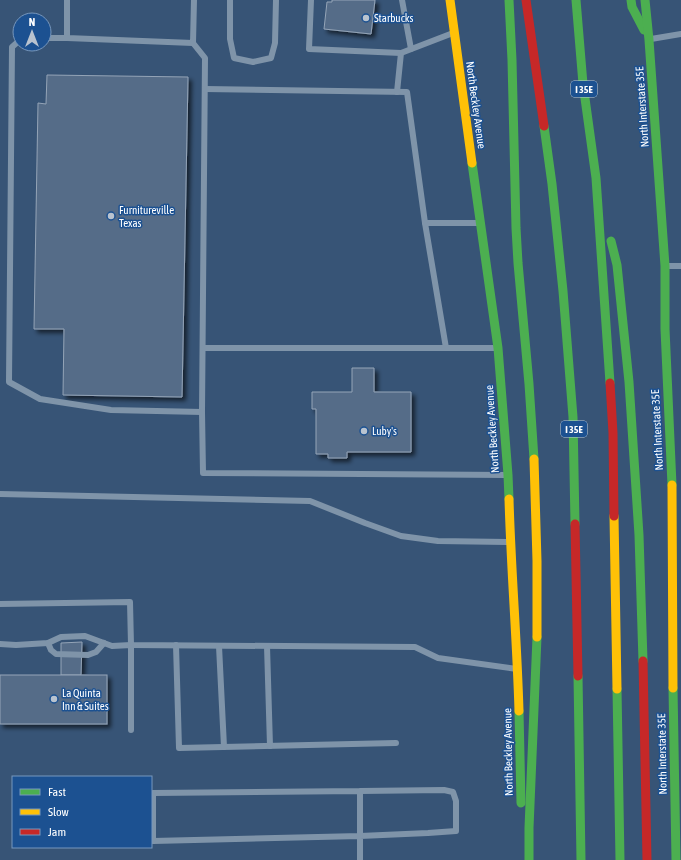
<svg xmlns="http://www.w3.org/2000/svg" width="681" height="860" viewBox="0 0 681 860" font-family="'Asap Condensed',sans-serif">
<style>
.building{fill:#556c88;stroke:#94a4b7;filter:url(#shadow)}
.lines{fill:none;stroke-linecap:round;stroke-linejoin:round}
.lane{stroke:#7f94a9;stroke-width:6}
.fast{stroke:#4caf50;stroke-width:9}
.slow{stroke:#ffc107;stroke-width:9}
.jam{stroke:#c62828;stroke-width:9}
.poi-dot{fill:#b9c3cf;stroke:#1c5191;stroke-width:1.5}
.labels{text-anchor:middle;dominant-baseline:central;stroke-width:3;stroke-linejoin:round;paint-order:stroke}
.shield{fill:#1c5191;stroke:#bbcbde;stroke-width:1}
.shield-label{font-size:10px;font-weight:bold;fill:#fff}
.poi-label{font-size:11px;fill:#fff;stroke:#1c5191;text-anchor:start}
.street-label{font-size:11px;fill:#fff;stroke:#1c5191}
</style>
<defs>
<filter id="shadow"><feDropShadow dx="3.5" dy="3.5" stdDeviation="2" flood-color="#0009"/></filter>
</defs>
<rect width="100%" height="100%" fill="#375476"/>
<!-- building -->
<g class="building">
<polygon points="332,0 375,0 371,34 324,29 327,2 332,2"/>
<polygon points="47,75 188,77 182,397 63,395 64,329 34,329 38,103 46,104"/>
<polygon points="352,368 374,368 374,392 411,392 411,452 347,452 347,458 328,458 328,454 316,454 316,409 312,409 312,392 352,392"/>
<polygon points="82,642 81,675 61,675 61,643"/>
<rect x="0" y="675" width="107" height="49"/>
</g>
<g class="lines">
<!-- lane -->
<g class="lane">
<polyline points="67,0 67,38 193,43 194,0"/>
<polyline points="230,0 230,39 234,58 253,62 271,58 275,43 276,0"/>
<polyline points="311,0 309,49 401,53"/>
<polyline points="402,0 411,49"/>
<polyline points="44,38 67,38"/>
<polyline points="651,39 681,34"/>
<polyline points="20,40 12,47 9,382 40,399 111,410 202,412 205,58 193,43"/>
<polyline points="205,89 407,92 425,223 479,223"/>
<polyline points="397,92 401,53 453,33"/>
<polyline points="425,223 446,348"/>
<polyline points="667,266 681,266"/>
<polyline points="203,348 497,348"/>
<polyline points="202,412 203,473 507,475"/>
<polyline points="0,494 310,501 365,523 401,536 438,541 507,542"/>
<polyline points="0,604 130,602 131,645 415,647 438,658 517,669"/>
<polyline points="48,643 51,650 56,654 88,655 96,652 104,643"/>
<polyline points="0,644 16,645 48,643 61,637 85,636 112,646 131,645 131,730"/>
<polyline points="176,645 179,748 396,743"/>
<polyline points="219,646 224,747"/>
<polyline points="267,646 270,746"/>
<polyline points="360,860 360,791 153,793 153,841 360,836 428,833 456,831 456,801 453,792 444,790 360,791"/>
</g>
<!-- fast -->
<g class="fast">
<polyline points="509,0 512,60 516,228 518,263 529,384 534,459"/>
<polyline points="576,0 583,84 596,178 610,383"/>
<polyline points="631,0 632,7 644,30"/>
<polyline points="645,0 649,40 665,266 665,329 672,485"/>
<polyline points="544,126 552,184 563,291 573,417 575,524"/>
<polyline points="472,163 498,348 508,475 509,499"/>
<polyline points="611,241 617,265 629,382 639,535 643,661"/>
<polyline points="578,676 581,860"/>
<polyline points="673,688 676,860"/>
<polyline points="617,689 620,860"/>
<polyline points="519,711 521,803"/>
<polyline points="529,860 529,828 537,637"/>
</g>
<!-- slow -->
<g class="slow">
<polyline points="450,0 472,163"/>
<polyline points="534,459 537,561 537,637"/>
<polyline points="672,485 673,688"/>
<path d="M509,499C511,570 517,640 519,711"/>
<polyline points="614,516 617,689"/>
</g>
<!-- jam -->
<g class="jam">
<polyline points="526,0 544,126"/>
<polyline points="610,383 613,433 614,516"/>
<polyline points="575,524 578,676"/>
<polyline points="643,661 647,860"/>
</g>
</g>
<!-- markers -->
<g class="poi-dot">
<circle cx="366" cy="18" r="4"/>
<circle cx="111" cy="216" r="4"/>
<circle cx="364" cy="431" r="4"/>
<circle cx="54" cy="699" r="4"/>
</g>
<g class="labels">
<!-- shield labels -->
<g class="shield">
<rect x="571" y="81" width="26" height="16" rx="3"/>
<rect x="561" y="421" width="26" height="16" rx="3"/>
</g>
<g class="shield-label">
<text x="584" y="89">I 35E</text>
<text x="574" y="429">I 35E</text>
</g>
<!-- poi labels -->
<g class="poi-label">
<text x="374" y="18">Starbucks</text>
<text x="119" y="210">Furnitureville<tspan x="119" dy="13">Texas</tspan></text>
<text x="372" y="431">Luby's</text>
<text x="62" y="693">La Quinta<tspan x="62" dy="13">Inn &amp; Suites</tspan></text>
</g>
<!-- street labels -->
<g class="street-label">
<text transform="translate(476 105) rotate(82)">North Beckley Avenue</text>
<text transform="translate(642 107) rotate(-94)">North Interstate 35E</text>
<text transform="translate(492 429) rotate(-94)">North Beckley Avenue</text>
<text transform="translate(657 430) rotate(-93)">North Interstate 35E</text>
<text transform="translate(508 752) rotate(-91)">North Beckley Avenue</text>
<text transform="translate(662 754) rotate(-91)">North Interstate 35E</text>
</g>
</g>
<!-- legend -->
<rect x="12" y="776" width="140" height="72" fill="#1c5191" stroke="#7797bd"/>
<rect x="20" y="789" width="20" height="6" fill="#4caf50" stroke="#7797bd"/>
<text x="48" y="796" font-size="12" fill="#ffffff">Fast</text>
<rect x="20" y="809" width="20" height="6" fill="#ffc107" stroke="#7797bd"/>
<text x="48" y="816" font-size="12" fill="#ffffff">Slow</text>
<rect x="20" y="829" width="20" height="6" fill="#c62828" stroke="#7797bd"/>
<text x="48" y="836" font-size="12" fill="#ffffff">Jam</text>
<!-- north arrow -->
<g transform="translate(32 32)"><circle r="19" fill="#1c5191" stroke="#7797bd"/>
<path d="M0-3L7 15L0 10L-7 15Z" fill="#b9c3cf"/>
<text y="-6" font-size="11" font-weight="bold" text-anchor="middle" fill="#ffffff">N</text>
</g>
</svg>
